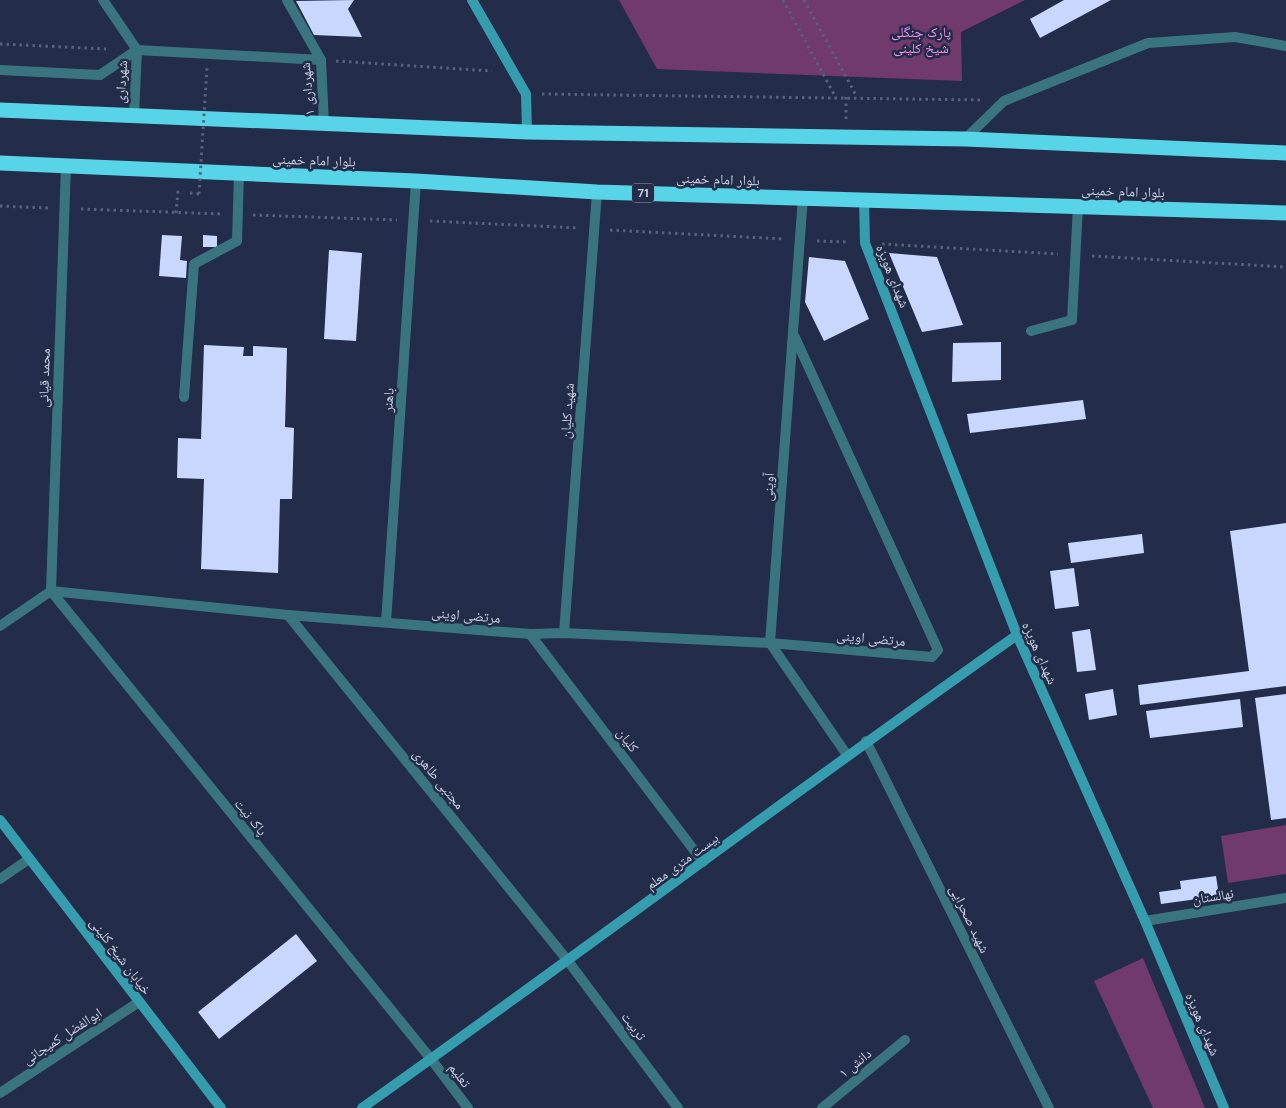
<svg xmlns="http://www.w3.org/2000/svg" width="1286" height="1108" viewBox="0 0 1286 1108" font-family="'DM Sans','Noto Naskh Arabic',sans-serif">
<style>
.green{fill:#703a6c}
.building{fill:#c9d7fe}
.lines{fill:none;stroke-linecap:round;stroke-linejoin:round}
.path{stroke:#59627a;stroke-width:3;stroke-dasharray:2.5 4;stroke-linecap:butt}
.lane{stroke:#3a757f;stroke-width:10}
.street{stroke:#3a757f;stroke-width:10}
.secondary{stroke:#359dad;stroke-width:10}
.highway{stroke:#57d4e8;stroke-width:15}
.path-bridge{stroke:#59627a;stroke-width:3;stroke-dasharray:2.5 4;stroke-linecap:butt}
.labels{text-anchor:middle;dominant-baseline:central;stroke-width:5;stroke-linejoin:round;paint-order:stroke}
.shield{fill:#232c48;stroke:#99a0b5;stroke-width:1}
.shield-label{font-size:12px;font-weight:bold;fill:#cbd2e4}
.park-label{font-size:14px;fill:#fa93f2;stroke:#232c48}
.street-label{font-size:14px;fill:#cbd2e4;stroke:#232c48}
</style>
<rect width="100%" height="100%" fill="#232c48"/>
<!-- green -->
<g class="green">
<polygon points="619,0 1025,0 961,32 962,81 657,69"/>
<polygon points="1286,825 1286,874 1228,883 1221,836"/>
<polygon points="1143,958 1205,1108 1153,1108 1094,981"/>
</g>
<!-- building -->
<g class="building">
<polygon points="354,0 348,9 362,37 314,35 296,1"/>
<polygon points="1064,0 1111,0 1040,38 1030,19"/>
<polygon points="162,235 182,236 180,260 187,261 186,278 159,276"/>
<polygon points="203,235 217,236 217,247 203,247"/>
<polygon points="329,250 362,253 356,341 324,339"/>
<polygon points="889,253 937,257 963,325 922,332"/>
<polygon points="809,257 845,261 869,319 824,341 805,302"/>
<polygon points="1001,342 1001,380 952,382 953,343"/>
<polygon points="204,345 244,347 243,356 253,356 253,346 287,348 285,427 294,428 292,499 280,499 278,573 201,569 204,479 177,478 178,438 201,439"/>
<polygon points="1083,400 1086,419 970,433 967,414"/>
<polygon points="1286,523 1286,686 1140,705 1138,685 1249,671 1230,531"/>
<polygon points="1142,534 1144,553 1071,563 1068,543"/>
<polygon points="1074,568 1079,606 1055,609 1050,571"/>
<polygon points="1090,629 1096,670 1077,672 1072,632"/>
<polygon points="1113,689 1117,715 1089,720 1085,694"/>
<polygon points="1286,694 1286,818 1271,820 1255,698"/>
<polygon points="1240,699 1243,727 1150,738 1146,711"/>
<polygon points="1216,876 1219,896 1161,904 1159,892 1181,889 1180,881"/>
<polygon points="296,934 317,961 219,1039 198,1012"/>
</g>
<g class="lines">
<!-- path -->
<g class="path">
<polyline points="783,0 835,96"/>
<polyline points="804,0 857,97"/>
<polyline points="0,44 106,49"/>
<polyline points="336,61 492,71"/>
<polyline points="542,94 981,100"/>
<polyline points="846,119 846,97"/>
<polyline points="190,193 199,194"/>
<polyline points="0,206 49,208"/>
<polyline points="81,209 222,214"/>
<polyline points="176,213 178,192 181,193"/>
<polyline points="253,215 397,220"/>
<polyline points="430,221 579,228"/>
<polyline points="610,230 784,239"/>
<polyline points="817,241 849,242"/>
<polyline points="882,244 1058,254"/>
<polyline points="1092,256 1286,267"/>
</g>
<!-- lane -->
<g class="lane">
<polyline points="0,70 100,75 137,50 321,60"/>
<polyline points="965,139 1004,101 1148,43 1235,37 1286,46"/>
<polyline points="1031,331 1072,320 1078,206"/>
<polyline points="184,397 194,264 237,241 239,173"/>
</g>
<!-- street -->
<g class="street">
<polyline points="103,0 137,50 134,115"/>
<polyline points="287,0 321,60 324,124"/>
<polyline points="66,166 51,591 431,1059 468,1108"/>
<polyline points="803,197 770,643 847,755"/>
<polyline points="288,615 568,961 678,1108"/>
<polyline points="386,622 416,181"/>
<polyline points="0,626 51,591 288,615 530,634 564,633 770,643 932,657 938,650 793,333"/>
<polyline points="564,633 597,192"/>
<polyline points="530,634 703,862"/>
<polyline points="866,741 1049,1108"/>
<polyline points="0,879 29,859"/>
<polyline points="1145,921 1286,898"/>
<polyline points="0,1093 139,1002"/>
<polyline points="822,1108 905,1040"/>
</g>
<!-- secondary -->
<g class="secondary">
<polyline points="472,0 526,94 527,132"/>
<polyline points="864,199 865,243 1017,635 1145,921 1224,1108"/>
<polyline points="0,820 221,1108"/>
<path d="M362,1108C582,952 797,790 1017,635"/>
</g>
<!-- highway -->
<g class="highway">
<polyline points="0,110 527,132 965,139 1286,153"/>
<polyline points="0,163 416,181 597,192 1286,213"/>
</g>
<!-- path-bridge -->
<polyline class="path-bridge" points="199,194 207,67"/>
</g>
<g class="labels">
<!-- shield labels -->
<rect class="shield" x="632" y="183.5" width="22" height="19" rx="4"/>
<g class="shield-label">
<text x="643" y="193">71</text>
</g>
<!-- park labels -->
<g class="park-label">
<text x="921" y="32">پارک جنگلی<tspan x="921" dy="16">شیخ کلینی</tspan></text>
</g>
<!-- street labels -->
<g class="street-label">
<text transform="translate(121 82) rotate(-87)">شهرداری</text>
<text transform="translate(307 89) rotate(-95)">شهرداری ۱</text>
<text transform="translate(314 160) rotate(2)">بلوار امام خمینی</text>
<text transform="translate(718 179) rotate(2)">بلوار امام خمینی</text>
<text transform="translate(1123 191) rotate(2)">بلوار امام خمینی</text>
<text transform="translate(893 276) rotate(68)">شهدای هویزه</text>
<text transform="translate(44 378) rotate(-88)">محمد قیانی</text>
<text transform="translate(388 400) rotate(-86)">باهنر</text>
<text transform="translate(567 411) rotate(-86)">شهید کلیان</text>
<text transform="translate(768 487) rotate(-86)">آوینی</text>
<text transform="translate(466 615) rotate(5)">مرتضی اوینی</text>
<text transform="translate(871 638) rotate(5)">مرتضی اوینی</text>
<text transform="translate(1040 653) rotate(66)">شهدای هویزه</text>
<text transform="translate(628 740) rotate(53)">کلیان</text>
<text transform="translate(439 779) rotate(51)">مجتبی طاهری</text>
<text transform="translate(251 817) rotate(51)">پاک نیت</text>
<text transform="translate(682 861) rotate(-36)">بیست متری معلم</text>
<text transform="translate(1213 896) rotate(-9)">نهالستان</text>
<text transform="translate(970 919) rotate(64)">شهید صحرایی</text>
<text transform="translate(121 956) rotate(53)">خیابان شیخ کلینی</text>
<text transform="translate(1203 1024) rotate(67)">شهدای هویزه</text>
<text transform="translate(634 1026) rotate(53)">تربیت</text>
<text transform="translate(62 1036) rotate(-33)">ابوالفضل کمیجانی</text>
<text transform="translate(855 1063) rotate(-39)">دانش ۱</text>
<text transform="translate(460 1075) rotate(53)">تعلیم</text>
</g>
</g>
</svg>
